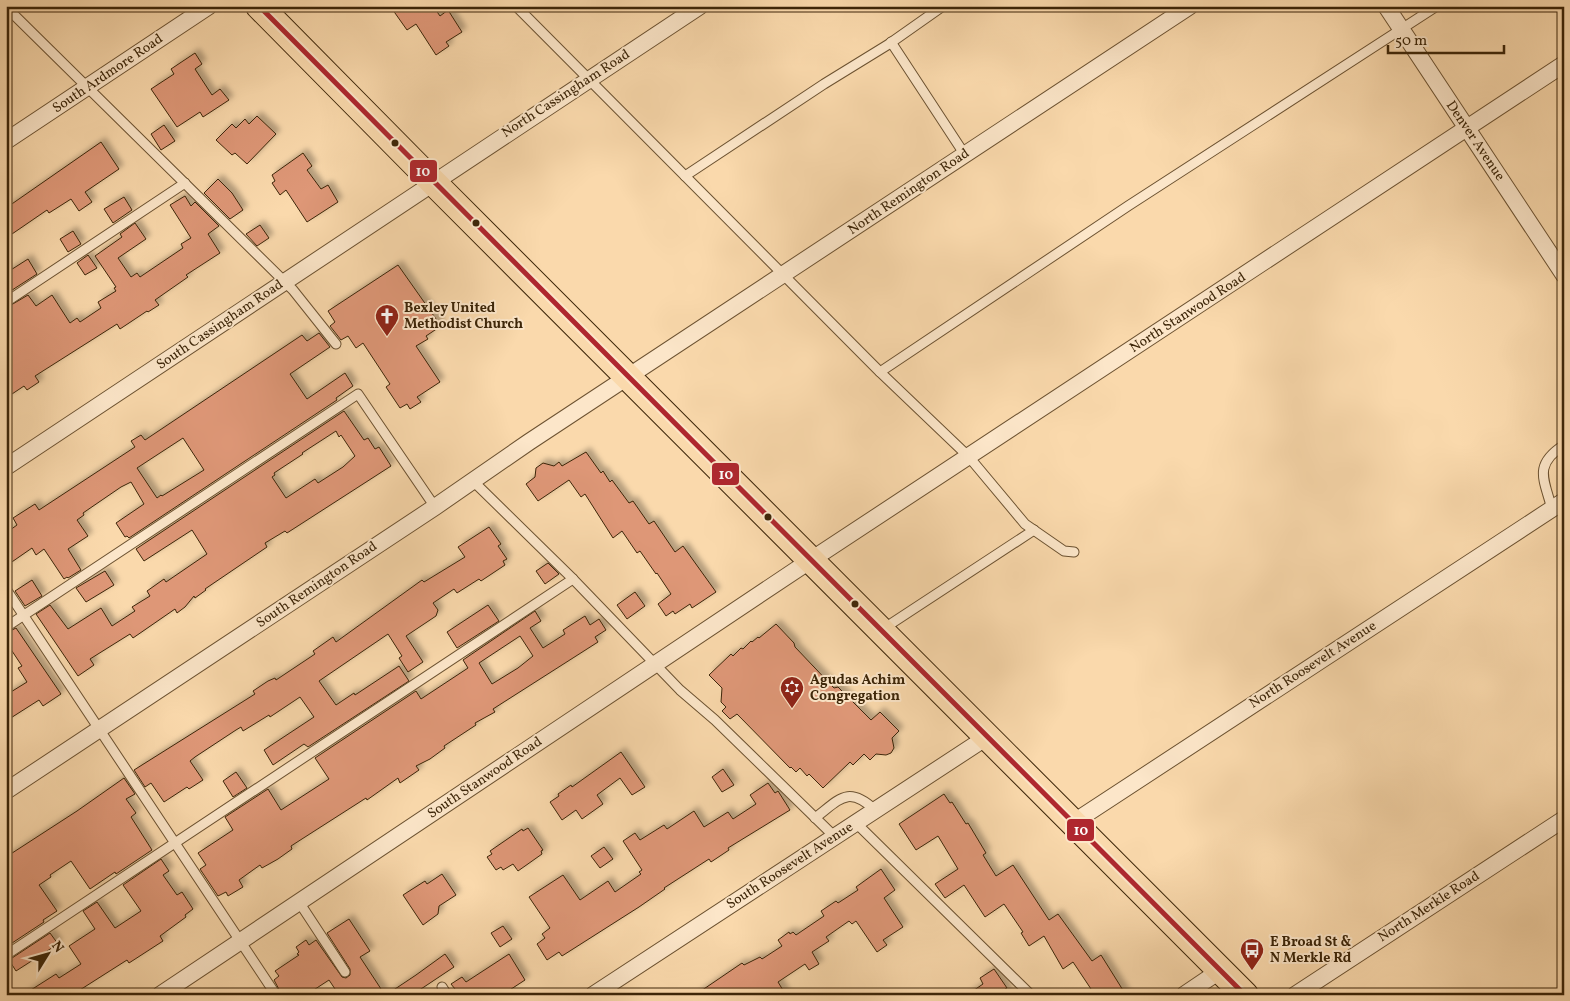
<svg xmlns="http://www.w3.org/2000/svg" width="1570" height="1001" viewBox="0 0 1570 1001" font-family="Vollkorn,serif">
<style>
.building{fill:#de9777;stroke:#3c2508;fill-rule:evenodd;filter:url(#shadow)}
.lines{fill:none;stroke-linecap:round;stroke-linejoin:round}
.lane-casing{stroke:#6c5231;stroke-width:11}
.street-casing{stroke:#6c5231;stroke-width:18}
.primary-casing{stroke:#3c2508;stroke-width:28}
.lane{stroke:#fce6c9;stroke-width:9}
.street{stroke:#fce6c9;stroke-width:16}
.primary{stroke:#fad9ac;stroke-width:26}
.bus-1-casing{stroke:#fce6c9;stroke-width:9}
.bus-1{stroke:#af272f;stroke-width:5}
.bus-dot{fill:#3c2508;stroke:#fce6c9;stroke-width:2}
.labels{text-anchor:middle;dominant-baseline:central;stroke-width:4;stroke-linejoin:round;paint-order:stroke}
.street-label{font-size:14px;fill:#3c2508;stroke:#fce6c9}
.poi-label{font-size:14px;font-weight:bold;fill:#3c2508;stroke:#fce6c9;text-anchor:start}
.line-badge{stroke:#fce6c9;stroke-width:2}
.badge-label{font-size:14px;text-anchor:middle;font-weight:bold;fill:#fff}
</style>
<defs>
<filter id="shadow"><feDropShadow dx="4.5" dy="-4.5" stdDeviation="2.5" flood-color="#0004"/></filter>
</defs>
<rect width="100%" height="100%" fill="#fad9ac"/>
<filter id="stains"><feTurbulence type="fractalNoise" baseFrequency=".004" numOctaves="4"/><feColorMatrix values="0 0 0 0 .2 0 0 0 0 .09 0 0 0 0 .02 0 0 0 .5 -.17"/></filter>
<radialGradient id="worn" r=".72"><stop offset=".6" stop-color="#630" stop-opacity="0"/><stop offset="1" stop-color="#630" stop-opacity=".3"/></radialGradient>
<!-- building -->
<g class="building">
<polygon points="390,6 433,6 440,16 448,10 462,32 446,42 449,46 436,55 416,24 407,30"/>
<polygon points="195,53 202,64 195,69 212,95 220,89 229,100 203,117 200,112 177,127 151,89 174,74 171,69"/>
<polygon points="257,116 276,134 247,164 235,153 232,155 216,140 232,124 236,128 245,119 249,124"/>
<polygon points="164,125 175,141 161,150 151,134"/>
<polygon points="101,142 119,169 85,192 92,202 79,211 71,199 49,213 47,210 12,234 6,225 6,208"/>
<polygon points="303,153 312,166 307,170 321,189 328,185 338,202 307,222 286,190 280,195 272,183 275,181 272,175"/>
<polygon points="218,179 232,193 243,210 230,219 204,193"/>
<polygon points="185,196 191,206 195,202 219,226 208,234 220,253 186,275 188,277 155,300 159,305 148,312 147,311 120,329 117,324 35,376 39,382 27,390 24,386 6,398 6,308 28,295 36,306 52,295 70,323 77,318 80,322 101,308 98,302 116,291 114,288 116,287 95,256 122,237 120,234 135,223 146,239 118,258 131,277 137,273 140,277 183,248 181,244 191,238 170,205"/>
<polygon points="124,197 132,210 113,223 104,209"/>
<polygon points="260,225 269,238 257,246 246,234"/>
<polygon points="73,231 81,244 68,252 60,239"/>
<polygon points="88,255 97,268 85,275 77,263"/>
<polygon points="28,259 37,274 6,294 6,273"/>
<polygon points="398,265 441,326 426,336 428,339 416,346 440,382 417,397 421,402 410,409 407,404 400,408 386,387 390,384 363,343 356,348 348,336 341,340 330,326 335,322 328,311"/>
<path d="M319,333L330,347L290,374L307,399L345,373L353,386L336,398L337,400L129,538L127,536L125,537L116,523L144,504L131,482L121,487L83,513L84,515L77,520L88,536L68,549L81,570L68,578L67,577L64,579L44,549L36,555L32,548L6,566V533L17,525L13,518L35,504L39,510L135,447L131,441L141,435L145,440L302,335L307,341ZM183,438L204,470L162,496L161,495L157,498L137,468Z"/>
<path d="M344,411L364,440L368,438L375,449L379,447L391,466L287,533L285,531L265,543L267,547L205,589L206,590L195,598L194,596L185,607L177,613L175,609L133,638L130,634L90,659L94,665L78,676L36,614L50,605L68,629L101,608L112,626L135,611L132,607L150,596L147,591L164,579L166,582L207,554L192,530L144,561L136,549ZM336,431L339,437L341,435L355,456L343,467L318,483L315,479L286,498L272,477L275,475L274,473L303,454L302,453Z"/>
<polygon points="586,452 601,473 603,471 610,482 612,480 629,503 633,501 649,524 654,521 675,552 683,546 716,592 692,608 690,604 675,614 673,611 666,616 658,604 671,594 657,573 656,574 640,551 637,553 622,531 613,538 585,494 581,497 569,480 538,501 526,484 535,477 536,468 543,463 554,466 559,462 562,466"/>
<polygon points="489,527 501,544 498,546 507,559 503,561 505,565 481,581 479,579 457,593 454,589 433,603 438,610 436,616 406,636 423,662 408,672 399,658 402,656 388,634 319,681 336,705 354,693 355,695 399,666 409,681 308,747 304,744 273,765 264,750 314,717 300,697 270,717 269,715 243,731 241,727 236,730 195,757 190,761 203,780 189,789 187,787 164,802 151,783 145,787 134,770 255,694 253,691 268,681 275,678 276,680 315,654 313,651 333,637 336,642 422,580 424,582 465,557 458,547"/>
<polygon points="548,563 559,574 545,584 536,571"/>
<polygon points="105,571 114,585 86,602 76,588"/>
<polygon points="32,580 42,596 25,606 15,591"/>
<polygon points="635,592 645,606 627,619 617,605"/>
<polygon points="488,605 499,621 457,648 447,632"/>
<path d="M535,611L541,621L530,628L543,648L565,634L563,630L585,616L590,625L599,619L606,630L595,637L598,642L493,709L495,712L475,723L476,725L444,746L445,748L430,759L416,766L419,770L400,783L398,778L367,800L366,798L291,846L292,849L278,859L262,868L260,865L239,880L243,887L228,896L226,892L218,896L200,869L206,865L198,853L233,830L225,817L268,789L281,810L329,779L315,758L416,691L421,699L468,668L463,660ZM520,636L533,656L518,668L492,684L479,663Z"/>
<polygon points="776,624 794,643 795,647 834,688 838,687 871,720 880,712 899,731 892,738 894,748 891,753 886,755 876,754 870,760 864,754 853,765 850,762 823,788 809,774 807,776 800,768 796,772 791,767 790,768 737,714 730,719 722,711 726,707 721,702 722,688 709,675 731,654 733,656 741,648 743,649 751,641 752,642 758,637 759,638"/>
<polygon points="16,628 61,694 43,706 39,700 6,721 6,695 27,682 18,668 22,666 6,642 6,633"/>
<polygon points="621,752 645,787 632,795 620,778 597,795 603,804 582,819 576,810 562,820 550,802 559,796 558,794 571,785 572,787"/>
<polygon points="723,769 734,785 722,792 712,777"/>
<polygon points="236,772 247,788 233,797 223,781"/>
<polygon points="124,778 135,794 126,799 136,813 131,817 152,850 116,874 115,872 90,889 71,861 50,875 51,877 39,885 57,911 43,920 44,922 6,947 6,857 77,811"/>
<polygon points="768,783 775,793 778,791 790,810 728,848 729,850 711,862 709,859 664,888 665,889 639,907 562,956 559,952 547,960 537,944 545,938 542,934 550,928 529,897 563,875 580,900 608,881 615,892 641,874 639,872 642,870 623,841 635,833 640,840 664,825 667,829 694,811 704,827 728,812 733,819 756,804 750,795"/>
<polygon points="944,794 950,803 952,802 966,824 968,823 986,853 983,855 996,876 1013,865 1049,920 1058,914 1092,961 1101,955 1126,995 1095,995 1073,962 1063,969 1044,936 1029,946 1021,933 1023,932 1004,904 985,917 964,885 945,898 935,884 958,869 938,836 916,850 899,824"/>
<polygon points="528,828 543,850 541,851 542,854 518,871 513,864 503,870 501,867 496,870 487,857 492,854 490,851 522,829 523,831"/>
<polygon points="604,847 613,859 600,868 591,856"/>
<polygon points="161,859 169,871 163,875 177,895 182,892 193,909 185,915 186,917 160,936 163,941 129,963 127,960 72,995 23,995 56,974 59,978 81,964 69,946 95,929 83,911 97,902 115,928 141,911 123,885"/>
<polygon points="881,869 895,890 884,898 903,927 883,940 887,945 877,952 856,921 852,924 849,921 826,937 829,941 812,952 819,964 809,970 805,964 778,982 786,995 695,995 742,963 744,965 760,957 762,959 782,946 778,940 789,932 790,934 793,932 796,935 824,916 821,911 836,901 838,903 858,890 856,887"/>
<polygon points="442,874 456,895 439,906 438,914 423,925 403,895 425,881 427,884"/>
<polygon points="349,919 370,951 360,957 385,995 339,995 329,980 306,995 282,995 274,980 279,976 275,971 299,955 297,954 299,952 296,947 306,940 309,945 316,940 342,977 346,978 350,975 350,969 327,933"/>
<polygon points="503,926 512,939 500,947 491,933"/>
<polygon points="50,933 58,944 16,971 9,960"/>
<polygon points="445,954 454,967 412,995 386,995 416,975"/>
<polygon points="509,954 525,980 502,995 453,995 452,991 455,989 451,984 462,977 466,982"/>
<polygon points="994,969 1007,988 1005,989 1009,995 967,995 983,984 980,978"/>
</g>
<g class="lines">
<!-- lane casing -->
<g class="lane-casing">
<g id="lane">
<polyline points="516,6 880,372 969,457 1025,524 1064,551 1074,552"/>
<polyline points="6,7 293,290 336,344"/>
<polyline points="891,42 965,155"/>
<polyline points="685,176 824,84 889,44 943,6"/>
<polyline points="6,302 185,183"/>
<polyline points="880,372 1128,206 1437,6"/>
<polyline points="473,481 573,579 680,690 715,720 835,837"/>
<path d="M1552,509C1544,479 1533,465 1564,445"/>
<polyline points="6,589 276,995"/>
<polyline points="6,627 358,394 435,507"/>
<polyline points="883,629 1034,530"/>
<path d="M815,818C840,799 848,785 875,810"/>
<polyline points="856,823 1031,995"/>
<polyline points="299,902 345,972"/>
<polyline points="6,955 573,579"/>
<polyline points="442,987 447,995"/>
</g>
</g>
<!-- street casing -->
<g class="street-casing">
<g id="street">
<polyline points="1386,6 1564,275"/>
<polyline points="6,141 209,6"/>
<polyline points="6,467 700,6"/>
<polyline points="6,791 435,507 529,442 1190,6"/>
<polyline points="1074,822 1564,501"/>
<polyline points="160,995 811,560 1564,64"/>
<polyline points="593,995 987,737"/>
<polyline points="1184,995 1221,970"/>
<polyline points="1295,995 1564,819"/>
</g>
</g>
<!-- primary casing -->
<g class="primary-casing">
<polyline id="primary" points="259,6 433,182 1245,995"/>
</g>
<!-- lane -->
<use href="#lane" class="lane"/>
<!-- street -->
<use href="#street" class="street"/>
<!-- primary -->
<use href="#primary" class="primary"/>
<!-- bus-1 casing -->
<g class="bus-1-casing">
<polyline id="bus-1" points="259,6 1245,995"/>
</g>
<!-- bus-1 -->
<use href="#bus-1" class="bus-1"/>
</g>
<!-- icons -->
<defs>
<g id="church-pin" transform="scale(1.25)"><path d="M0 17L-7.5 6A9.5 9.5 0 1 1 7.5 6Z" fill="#8f2418" stroke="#fce6c9"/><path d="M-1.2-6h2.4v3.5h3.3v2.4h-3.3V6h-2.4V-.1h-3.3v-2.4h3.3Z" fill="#fff"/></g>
<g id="synagogue-pin" transform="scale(1.25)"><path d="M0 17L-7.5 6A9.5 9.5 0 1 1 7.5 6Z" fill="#8f2418" stroke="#fce6c9"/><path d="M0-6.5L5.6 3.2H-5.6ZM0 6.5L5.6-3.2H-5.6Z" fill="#fff"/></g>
<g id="bus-pin" transform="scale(1.25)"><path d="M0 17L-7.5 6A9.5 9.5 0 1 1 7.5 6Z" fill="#8f2418" stroke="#fce6c9"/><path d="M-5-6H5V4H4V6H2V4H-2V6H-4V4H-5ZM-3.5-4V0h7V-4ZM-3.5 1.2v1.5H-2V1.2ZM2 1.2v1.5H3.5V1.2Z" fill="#fff"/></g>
</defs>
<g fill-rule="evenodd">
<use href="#church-pin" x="387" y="316"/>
<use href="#synagogue-pin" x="792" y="688"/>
<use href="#bus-pin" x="1252" y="950"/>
</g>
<!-- markers -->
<g class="bus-dot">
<circle cx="395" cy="143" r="4.5"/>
<circle cx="476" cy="223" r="4.5"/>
<circle cx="768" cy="517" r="4.5"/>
<circle cx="855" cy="604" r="4.5"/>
</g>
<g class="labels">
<!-- street labels -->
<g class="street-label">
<text transform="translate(108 74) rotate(-34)">South Ardmore Road</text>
<text transform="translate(566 94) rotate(-33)">North Cassingham Road</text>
<text transform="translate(1475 141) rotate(56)">Denver Avenue</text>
<text transform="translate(909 192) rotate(-34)">North Remington Road</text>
<text transform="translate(1188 313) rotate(-33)">North Stanwood Road</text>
<text transform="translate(220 325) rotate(-34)">South Cassingham Road</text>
<text transform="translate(317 585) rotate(-34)">South Remington Road</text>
<text transform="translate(1313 665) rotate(-33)">North Roosevelt Avenue</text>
<text transform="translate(485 778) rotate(-34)">South Stanwood Road</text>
<text transform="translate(790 866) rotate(-33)">South Roosevelt Avenue</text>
<text transform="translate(1429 907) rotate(-33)">North Merkle Road</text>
</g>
<!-- poi labels -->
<g class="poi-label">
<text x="404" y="308">Bexley United<tspan x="404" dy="16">Methodist Church</tspan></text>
<text x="810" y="680">Agudas Achim<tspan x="810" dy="16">Congregation</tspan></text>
<text x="1270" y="942">E Broad St &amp;<tspan x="1270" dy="16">N Merkle Rd</tspan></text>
</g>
</g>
<g class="line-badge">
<rect x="409" y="159" width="29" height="24" rx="5" fill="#af272f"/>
<rect x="711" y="462" width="29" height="24" rx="5" fill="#af272f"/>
<rect x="1066" y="818" width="29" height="24" rx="5" fill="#af272f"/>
</g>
<g class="badge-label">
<text x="423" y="176">10</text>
<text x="726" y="479">10</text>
<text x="1081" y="835">10</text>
</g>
<!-- margin -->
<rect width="1570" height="1001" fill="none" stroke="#fad9ac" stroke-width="25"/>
<rect x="8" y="8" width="1555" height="986" fill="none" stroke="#3c2508" stroke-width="2.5"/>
<rect x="12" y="12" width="1545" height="976" fill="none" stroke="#3c2508"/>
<!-- north arrow -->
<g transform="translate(48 954) rotate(53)" stroke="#fce6c9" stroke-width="4" paint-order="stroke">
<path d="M0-4L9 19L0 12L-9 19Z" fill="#3c2508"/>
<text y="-8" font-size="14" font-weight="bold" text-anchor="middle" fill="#3c2508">N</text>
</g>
<!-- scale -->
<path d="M1388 45v8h116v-8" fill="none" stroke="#3c2508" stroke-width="2.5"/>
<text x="1395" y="45" font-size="15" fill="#3c2508" stroke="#fce6c9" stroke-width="4" paint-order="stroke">50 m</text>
<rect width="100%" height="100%" filter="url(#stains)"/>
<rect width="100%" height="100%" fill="url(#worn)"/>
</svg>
